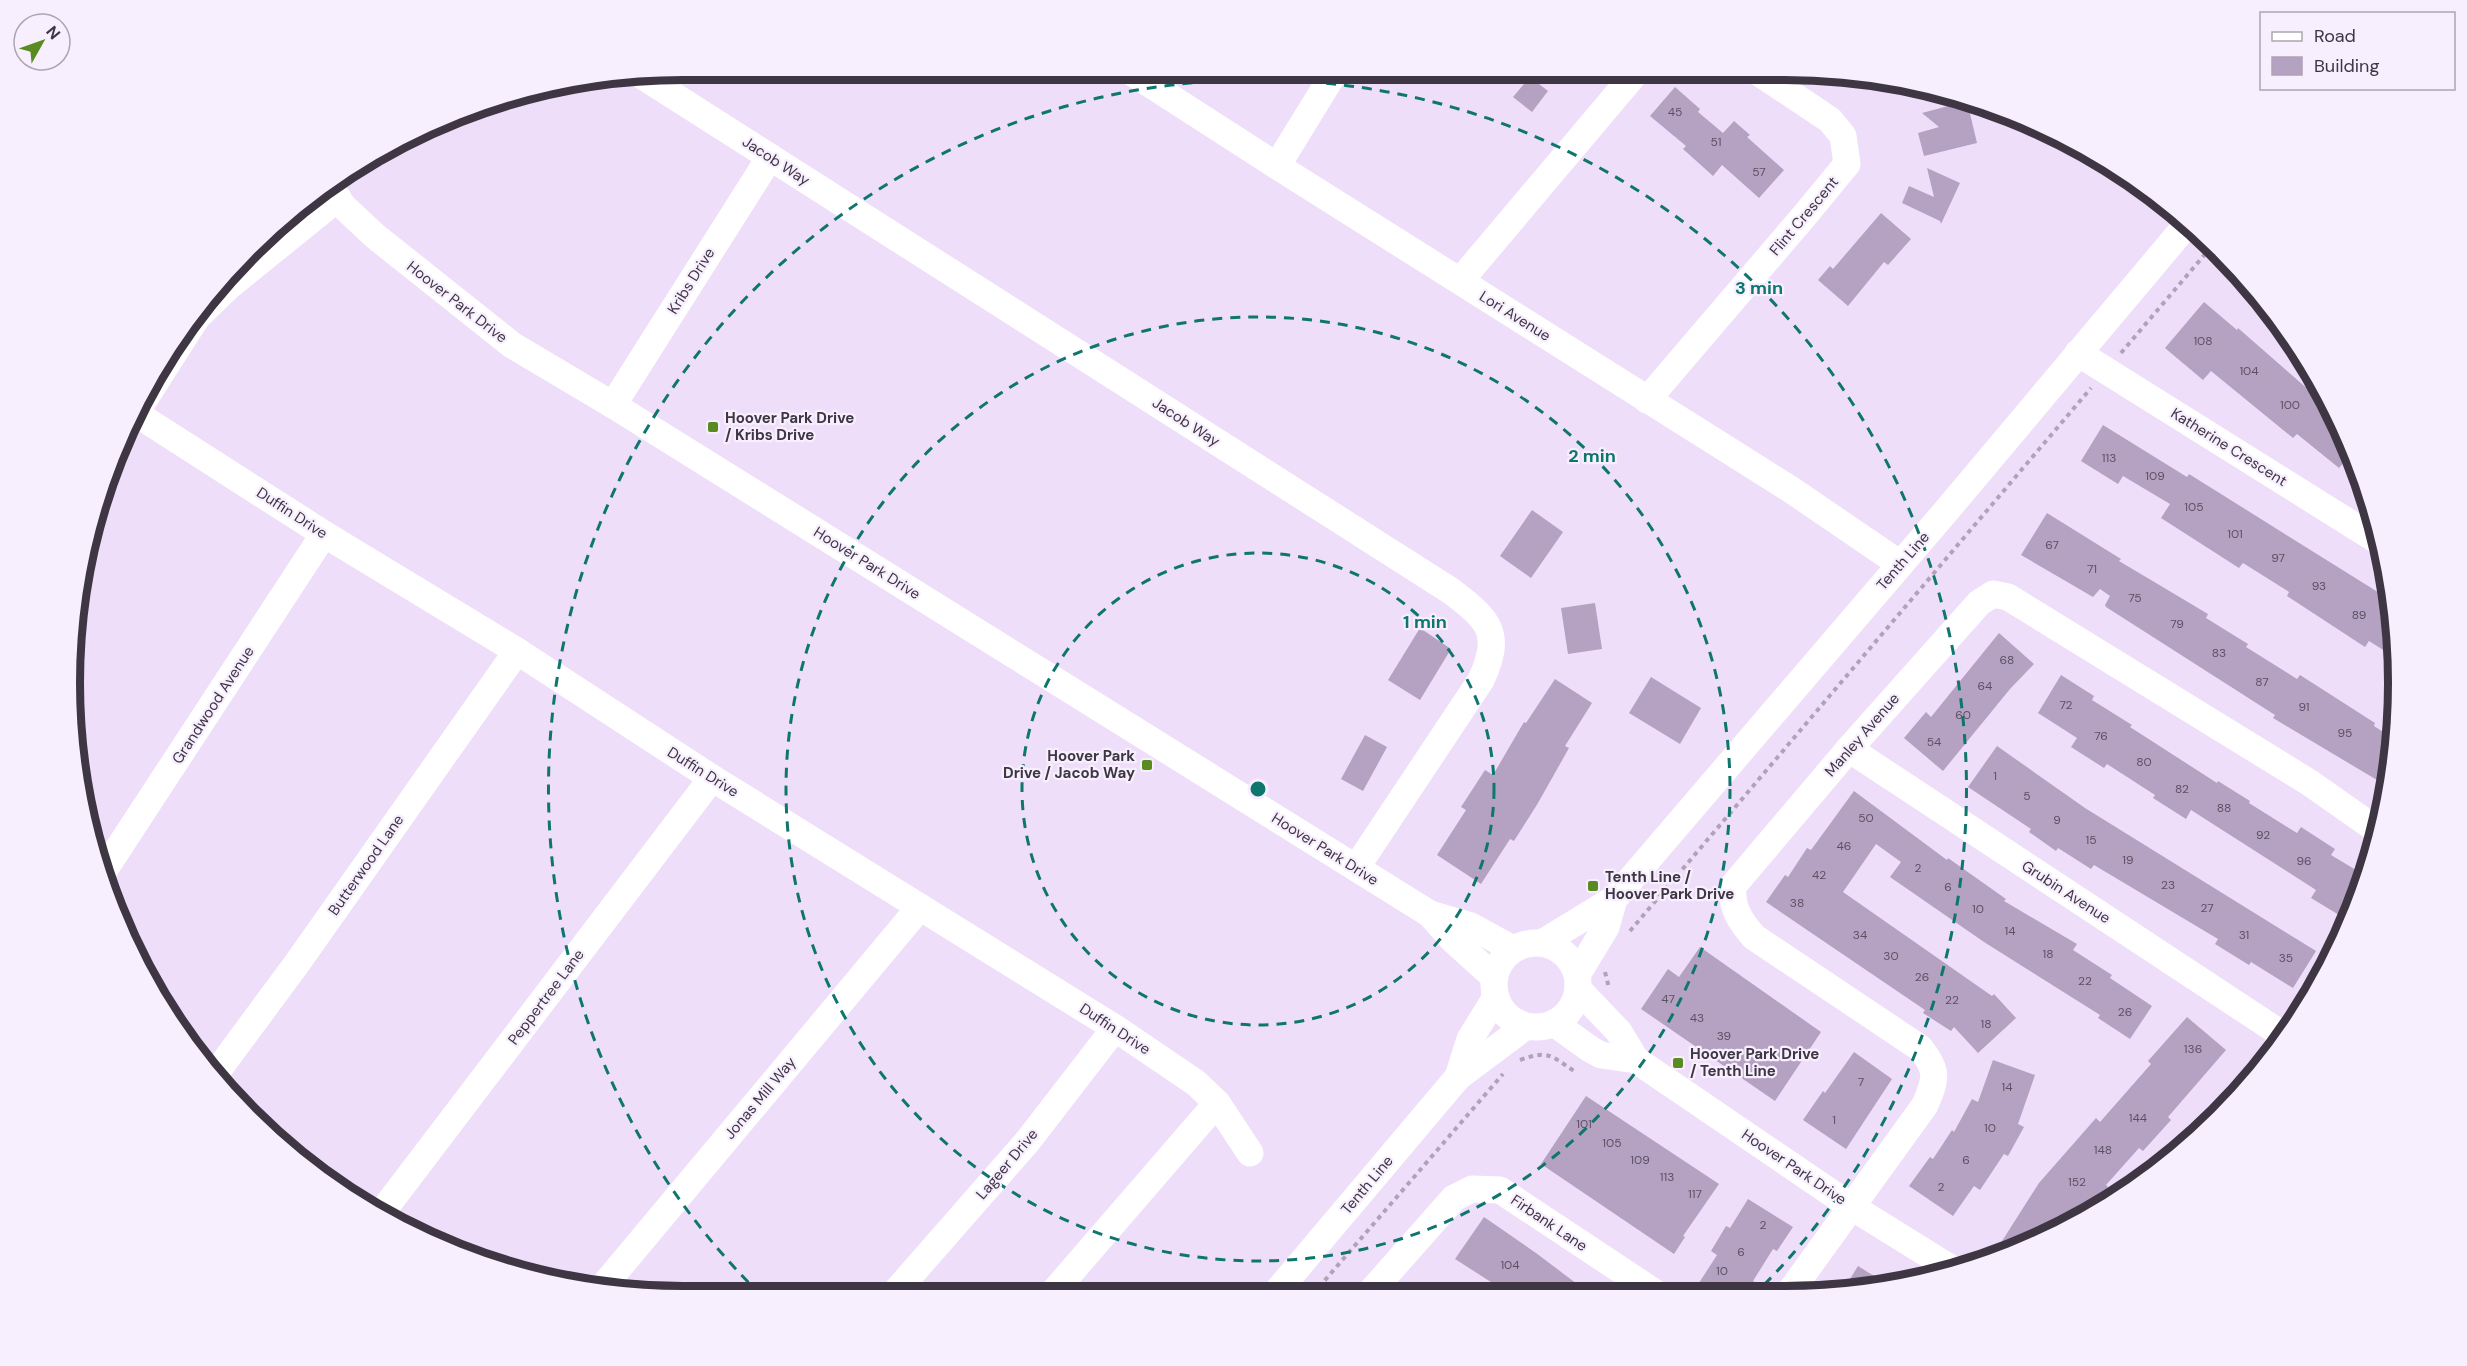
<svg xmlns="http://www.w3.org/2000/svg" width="2467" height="1366" viewBox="0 0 2467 1366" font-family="'DM Sans',sans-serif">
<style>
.building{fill:#b5a1c2}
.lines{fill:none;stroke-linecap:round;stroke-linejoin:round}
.path{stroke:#b1a2b9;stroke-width:4;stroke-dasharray:4.5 4.5;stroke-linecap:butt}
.minor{stroke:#fff;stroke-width:27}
.ring{fill:none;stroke:#0f766e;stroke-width:3;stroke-dasharray:10 8}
.poi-dot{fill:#588b22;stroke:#f7effd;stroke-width:2}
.labels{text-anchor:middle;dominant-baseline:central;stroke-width:4.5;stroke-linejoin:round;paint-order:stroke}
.number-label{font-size:12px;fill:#5c5164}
.street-label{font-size:15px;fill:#3f3644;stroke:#f7effd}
.poi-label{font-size:15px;font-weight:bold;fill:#3f3644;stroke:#f7effd;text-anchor:start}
.rim{fill:none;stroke:#3f3644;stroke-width:8}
.centre{fill:#0f766e;stroke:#f7effd;stroke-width:3}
.ring-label{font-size:18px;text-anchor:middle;font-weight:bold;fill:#0f766e;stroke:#f7effd;stroke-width:4.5;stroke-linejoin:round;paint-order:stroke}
</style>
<rect width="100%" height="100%" fill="#efdefa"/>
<!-- building -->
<g class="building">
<polygon points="1506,70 1550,70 1539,84 1548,91 1532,112 1513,97 1524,84"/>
<polygon points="1675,87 1700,109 1698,112 1723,133 1734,121 1750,135 1747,137 1784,170 1759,198 1722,165 1713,176 1683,149 1686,146 1650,116"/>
<polygon points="1967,101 1977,143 1924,156 1918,133 1939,127 1922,113"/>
<polygon points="1927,168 1960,183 1941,224 1940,221 1902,203 1909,186 1934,197"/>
<polygon points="1881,213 1911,239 1888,265 1884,262 1848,306 1818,280 1830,266 1833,269"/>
<polygon points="2204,302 2237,330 2238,328 2327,406 2330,403 2351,454 2339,468 2297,434 2293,438 2211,371 2203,380 2165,348"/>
<polygon points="2103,425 2187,477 2189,474 2389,599 2397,642 2396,658 2369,641 2365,647 2287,596 2289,592 2243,563 2239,568 2161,518 2170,504 2123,476 2118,484 2081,461"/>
<polygon points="1532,510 1563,532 1531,578 1500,556"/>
<polygon points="2047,513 2121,559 2119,561 2208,614 2206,618 2248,644 2246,647 2297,679 2300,675 2375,723 2374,726 2394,739 2393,763 2387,786 2273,718 2275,715 2106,607 2105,605 2110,596 2100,589 2093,597 2021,555"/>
<polygon points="1595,603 1602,649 1568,654 1561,608"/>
<polygon points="1420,628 1451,649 1420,700 1388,680"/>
<polygon points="1999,633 2034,664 2010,689 1943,771 1904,738 1926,712 1931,717"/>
<polygon points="2061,675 2094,696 2092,700 2132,725 2130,727 2217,783 2218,781 2250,801 2249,803 2297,833 2301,827 2335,849 2331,855 2366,876 2358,896 2344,918 2311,898 2316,890 2191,810 2186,819 2153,798 2155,795 2107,764 2104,768 2071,747 2077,738 2038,713"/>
<polygon points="1651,677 1701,708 1680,744 1629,713"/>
<polygon points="1555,679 1592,703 1565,746 1569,748 1538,803 1514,841 1510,839 1481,884 1437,855 1466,810 1461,807 1485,770 1493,775 1524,722 1526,723"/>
<polygon points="1365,735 1387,747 1363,791 1341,779"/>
<polygon points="1997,746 2085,808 2316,951 2293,988 2251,962 2249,965 2215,944 2218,939 2094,865 2091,869 2058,848 2056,851 2029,832 2031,829 1968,787"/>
<polygon points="1854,791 1947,860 1948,858 2006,899 2004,901 2077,944 2073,950 2112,975 2110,978 2152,1006 2130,1039 2098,1018 2100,1015 1984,942 1890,877 1901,862 1876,844 1843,892 1992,996 1994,994 2016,1018 1978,1053 1954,1027 1951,1031 1923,1013 1925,1010 1766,902 1785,875 1788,877 1807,848 1811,850"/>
<polygon points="1700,947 1821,1032 1775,1101 1641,1009 1668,969 1679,977"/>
<polygon points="2187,1017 2226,1050 2168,1117 2171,1120 2143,1151 2139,1148 2106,1185 2108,1187 2088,1212 1990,1260 2039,1183 2096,1118 2100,1122 2151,1064 2148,1061"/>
<polygon points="1854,1052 1892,1079 1846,1149 1803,1120 1823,1091 1825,1093"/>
<polygon points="1993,1060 2035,1075 2018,1124 2024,1127 2008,1156 2004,1154 1980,1190 1974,1186 1953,1216 1909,1186 1930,1157 1933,1159 1952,1130 1954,1132 1972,1099 1978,1102"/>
<polygon points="1586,1096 1719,1184 1683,1236 1685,1237 1674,1254 1541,1164"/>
<polygon points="1748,1199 1793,1227 1777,1251 1773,1249 1753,1281 1771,1292 1707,1292 1697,1286 1717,1255 1711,1251 1726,1226 1730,1228"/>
<polygon points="1484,1217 1536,1253 1589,1293 1508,1293 1455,1259"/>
<polygon points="1858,1266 1890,1286 1864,1292 1842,1292"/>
</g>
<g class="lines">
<!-- path -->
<g class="path">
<polyline points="2121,353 2212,246"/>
<polyline points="1630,931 2091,388"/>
<polyline points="1605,972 1609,988"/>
<path d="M1520,1060C1548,1050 1550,1055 1574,1071"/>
<polyline points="1313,1294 1503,1074"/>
</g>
<!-- minor -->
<g class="minor">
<polyline points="1128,70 1277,166 1790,489 1900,564"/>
<path d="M638,73L1451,591C1489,620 1503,633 1481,680L1356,868"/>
<polyline points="1277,166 1336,70"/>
<polyline points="326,185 344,207 375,236 512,345 613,405 1430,914 1453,940 1494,977"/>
<polyline points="1460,281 1638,70"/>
<polyline points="2078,353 2380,542"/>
<polyline points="1647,400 1805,215 1847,164 1843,136 1830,120 1755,70"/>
<polyline points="613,405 770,157"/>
<polyline points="135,413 324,534 517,651 712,778 1115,1028 1196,1083 1217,1103 1250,1153"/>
<polyline points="128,425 197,317 228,287 338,198"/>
<polyline points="1849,749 2283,1035"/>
<polyline points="101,875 324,534"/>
<polyline points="1430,914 1471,926 1513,949"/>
<circle cx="1536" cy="985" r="42"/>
<polyline points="1542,943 1614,899 1947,510 2189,222"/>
<polyline points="1577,975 1606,927 1614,899"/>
<polyline points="1578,989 1619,1032 1636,1060 1852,1207 1955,1271"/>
<polyline points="1554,1023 1590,1049 1601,1055 1636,1060"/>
<polyline points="213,1077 298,962 517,651"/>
<polyline points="1458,1077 1470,1039 1496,997"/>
<polyline points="379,1216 712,778"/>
<polyline points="601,1289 920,907"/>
<path d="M1790,1292L1925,1105C1936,1079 1939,1071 1920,1048L1754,937C1740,921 1731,908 1733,886L1849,749L1979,603L1993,594L2008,597L2310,783L2377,830"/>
<polyline points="1370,1293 1454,1198 1472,1189 1500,1190 1654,1292"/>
<polyline points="1052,1294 1217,1103"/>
<polyline points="1275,1294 1458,1077 1526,1026"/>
<polyline points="893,1295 1027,1142 1115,1028"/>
</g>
</g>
<!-- distance rings -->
<g class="ring">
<circle cx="1258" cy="789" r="236"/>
<circle cx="1258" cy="789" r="472"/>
<path d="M761 1295A709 709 0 1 1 1759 1290"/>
</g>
<!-- markers -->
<g class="poi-dot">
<rect x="707" y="421" width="12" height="12" rx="3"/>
<rect x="1141" y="759" width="12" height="12" rx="3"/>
<rect x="1587" y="880" width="12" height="12" rx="3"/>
<rect x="1672" y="1057" width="12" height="12" rx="3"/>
</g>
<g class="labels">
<!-- number labels -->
<g class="number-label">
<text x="1675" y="112">45</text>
<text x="1716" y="142">51</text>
<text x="1759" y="172">57</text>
<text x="2203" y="341">108</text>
<text x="2249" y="371">104</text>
<text x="2290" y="405">100</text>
<text x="2109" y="458">113</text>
<text x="2155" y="476">109</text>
<text x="2194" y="507">105</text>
<text x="2235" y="534">101</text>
<text x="2052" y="545">67</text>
<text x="2278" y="558">97</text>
<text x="2092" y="569">71</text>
<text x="2319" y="586">93</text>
<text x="2135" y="598">75</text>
<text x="2359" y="615">89</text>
<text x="2177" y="624">79</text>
<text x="2219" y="653">83</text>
<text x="2007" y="660">68</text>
<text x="2262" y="682">87</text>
<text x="1985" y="686">64</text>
<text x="2066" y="705">72</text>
<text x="2304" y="707">91</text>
<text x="1963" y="715">60</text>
<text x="2345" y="733">95</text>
<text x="2101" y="736">76</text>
<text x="1934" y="742">54</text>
<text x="2144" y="762">80</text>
<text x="1995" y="776">1</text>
<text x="2182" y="789">82</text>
<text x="2027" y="796">5</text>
<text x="2224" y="808">88</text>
<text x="1866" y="818">50</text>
<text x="2057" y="820">9</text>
<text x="2263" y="835">92</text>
<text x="2091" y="840">15</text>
<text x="1844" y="846">46</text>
<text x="2128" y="860">19</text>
<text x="2304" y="861">96</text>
<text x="1918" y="868">2</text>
<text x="1819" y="875">42</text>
<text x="2168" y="885">23</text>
<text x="1948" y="887">6</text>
<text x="1797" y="903">38</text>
<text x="2207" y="908">27</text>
<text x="1978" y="909">10</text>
<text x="2010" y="931">14</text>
<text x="1860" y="935">34</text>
<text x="2244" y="935">31</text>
<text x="2048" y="954">18</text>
<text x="1891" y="956">30</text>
<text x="2286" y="958">35</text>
<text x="1922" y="977">26</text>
<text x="2085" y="981">22</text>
<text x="1668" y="999">47</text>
<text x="1952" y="1000">22</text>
<text x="2125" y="1012">26</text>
<text x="1697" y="1018">43</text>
<text x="1986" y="1024">18</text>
<text x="1724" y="1036">39</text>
<text x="2193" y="1049">136</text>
<text x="1861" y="1082">7</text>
<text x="2007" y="1087">14</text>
<text x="2138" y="1118">144</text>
<text x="1834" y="1120">1</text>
<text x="1584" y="1124">101</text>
<text x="1990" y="1128">10</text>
<text x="1612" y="1143">105</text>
<text x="2103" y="1150">148</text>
<text x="1640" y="1160">109</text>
<text x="1966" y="1160">6</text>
<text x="1667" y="1177">113</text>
<text x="2077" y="1182">152</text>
<text x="1941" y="1187">2</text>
<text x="1695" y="1194">117</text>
<text x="1763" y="1225">2</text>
<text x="1741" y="1252">6</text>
<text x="1510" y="1265">104</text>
<text x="1722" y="1271">10</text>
</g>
<!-- street labels -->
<g class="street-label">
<text transform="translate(776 161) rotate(33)">Jacob Way</text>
<text transform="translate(1804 216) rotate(-50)">Flint Crescent</text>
<text transform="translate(691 281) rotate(-58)">Kribs Drive</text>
<text transform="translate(457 302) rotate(38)">Hoover Park Drive</text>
<text transform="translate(1515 316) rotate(32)">Lori Avenue</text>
<text transform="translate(1186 422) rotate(33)">Jacob Way</text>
<text transform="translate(2229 447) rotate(32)">Katherine Crescent</text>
<text transform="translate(292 513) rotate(33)">Duffin Drive</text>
<text transform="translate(1903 561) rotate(-49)">Tenth Line</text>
<text transform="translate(867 563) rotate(32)">Hoover Park Drive</text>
<text transform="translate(213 705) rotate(-57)">Grandwood Avenue</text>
<text transform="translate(1862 735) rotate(-49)">Manley Avenue</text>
<text transform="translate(703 772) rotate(32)">Duffin Drive</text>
<text transform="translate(1325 849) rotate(32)">Hoover Park Drive</text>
<text transform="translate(366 865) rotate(-55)">Butterwood Lane</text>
<text transform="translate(2066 892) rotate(33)">Grubin Avenue</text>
<text transform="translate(546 997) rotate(-53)">Peppertree Lane</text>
<text transform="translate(1115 1029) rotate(33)">Duffin Drive</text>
<text transform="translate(760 1098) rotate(-50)">Jonas Mill Way</text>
<text transform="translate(1007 1164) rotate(-50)">Lageer Drive</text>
<text transform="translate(1794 1167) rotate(34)">Hoover Park Drive</text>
<text transform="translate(1367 1185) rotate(-50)">Tenth Line</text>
<text transform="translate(1549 1223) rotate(34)">Firbank Lane</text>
</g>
<!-- poi labels -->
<g class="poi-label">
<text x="725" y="418">Hoover Park Drive<tspan x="725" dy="17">/ Kribs Drive</tspan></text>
<text x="1135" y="756" text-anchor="end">Hoover Park<tspan x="1135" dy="17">Drive / Jacob Way</tspan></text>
<text x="1605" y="877">Tenth Line /<tspan x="1605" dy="17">Hoover Park Drive</tspan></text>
<text x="1690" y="1054">Hoover Park Drive<tspan x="1690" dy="17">/ Tenth Line</tspan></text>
</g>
</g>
<!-- crop -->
<path d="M0 0H2467V1366H0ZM683 80H1785A603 603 0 0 1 2388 683V683A603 603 0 0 1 1785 1286H683A603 603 0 0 1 80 683V683A603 603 0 0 1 683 80Z" fill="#f7effd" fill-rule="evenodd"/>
<path class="rim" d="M683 80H1785A603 603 0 0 1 2388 683V683A603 603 0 0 1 1785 1286H683A603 603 0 0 1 80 683V683A603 603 0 0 1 683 80Z"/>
<circle cx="1258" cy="789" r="9" class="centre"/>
<g class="ring-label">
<text x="1759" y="294">3 min</text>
<text x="1592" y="462">2 min</text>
<text x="1425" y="628">1 min</text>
</g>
<!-- legend -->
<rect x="2260" y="12" width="195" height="78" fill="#f7effd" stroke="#ada5b3" stroke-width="1.5"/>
<rect x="2272" y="32" width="30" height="9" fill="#ffffff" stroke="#ada5b3" stroke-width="1.5"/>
<text x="2314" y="42" font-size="18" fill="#3f3644">Road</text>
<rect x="2272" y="57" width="30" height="18" fill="#b5a1c2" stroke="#ada5b3" stroke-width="1.5"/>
<text x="2314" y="72" font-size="18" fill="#3f3644">Building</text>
<!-- north arrow -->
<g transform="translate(42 42) rotate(50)"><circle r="28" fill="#f7effd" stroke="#ada5b3" stroke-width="1.5"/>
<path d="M0-4.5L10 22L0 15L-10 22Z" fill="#588b22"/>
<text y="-9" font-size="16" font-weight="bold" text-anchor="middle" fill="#3f3644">N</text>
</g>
</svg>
